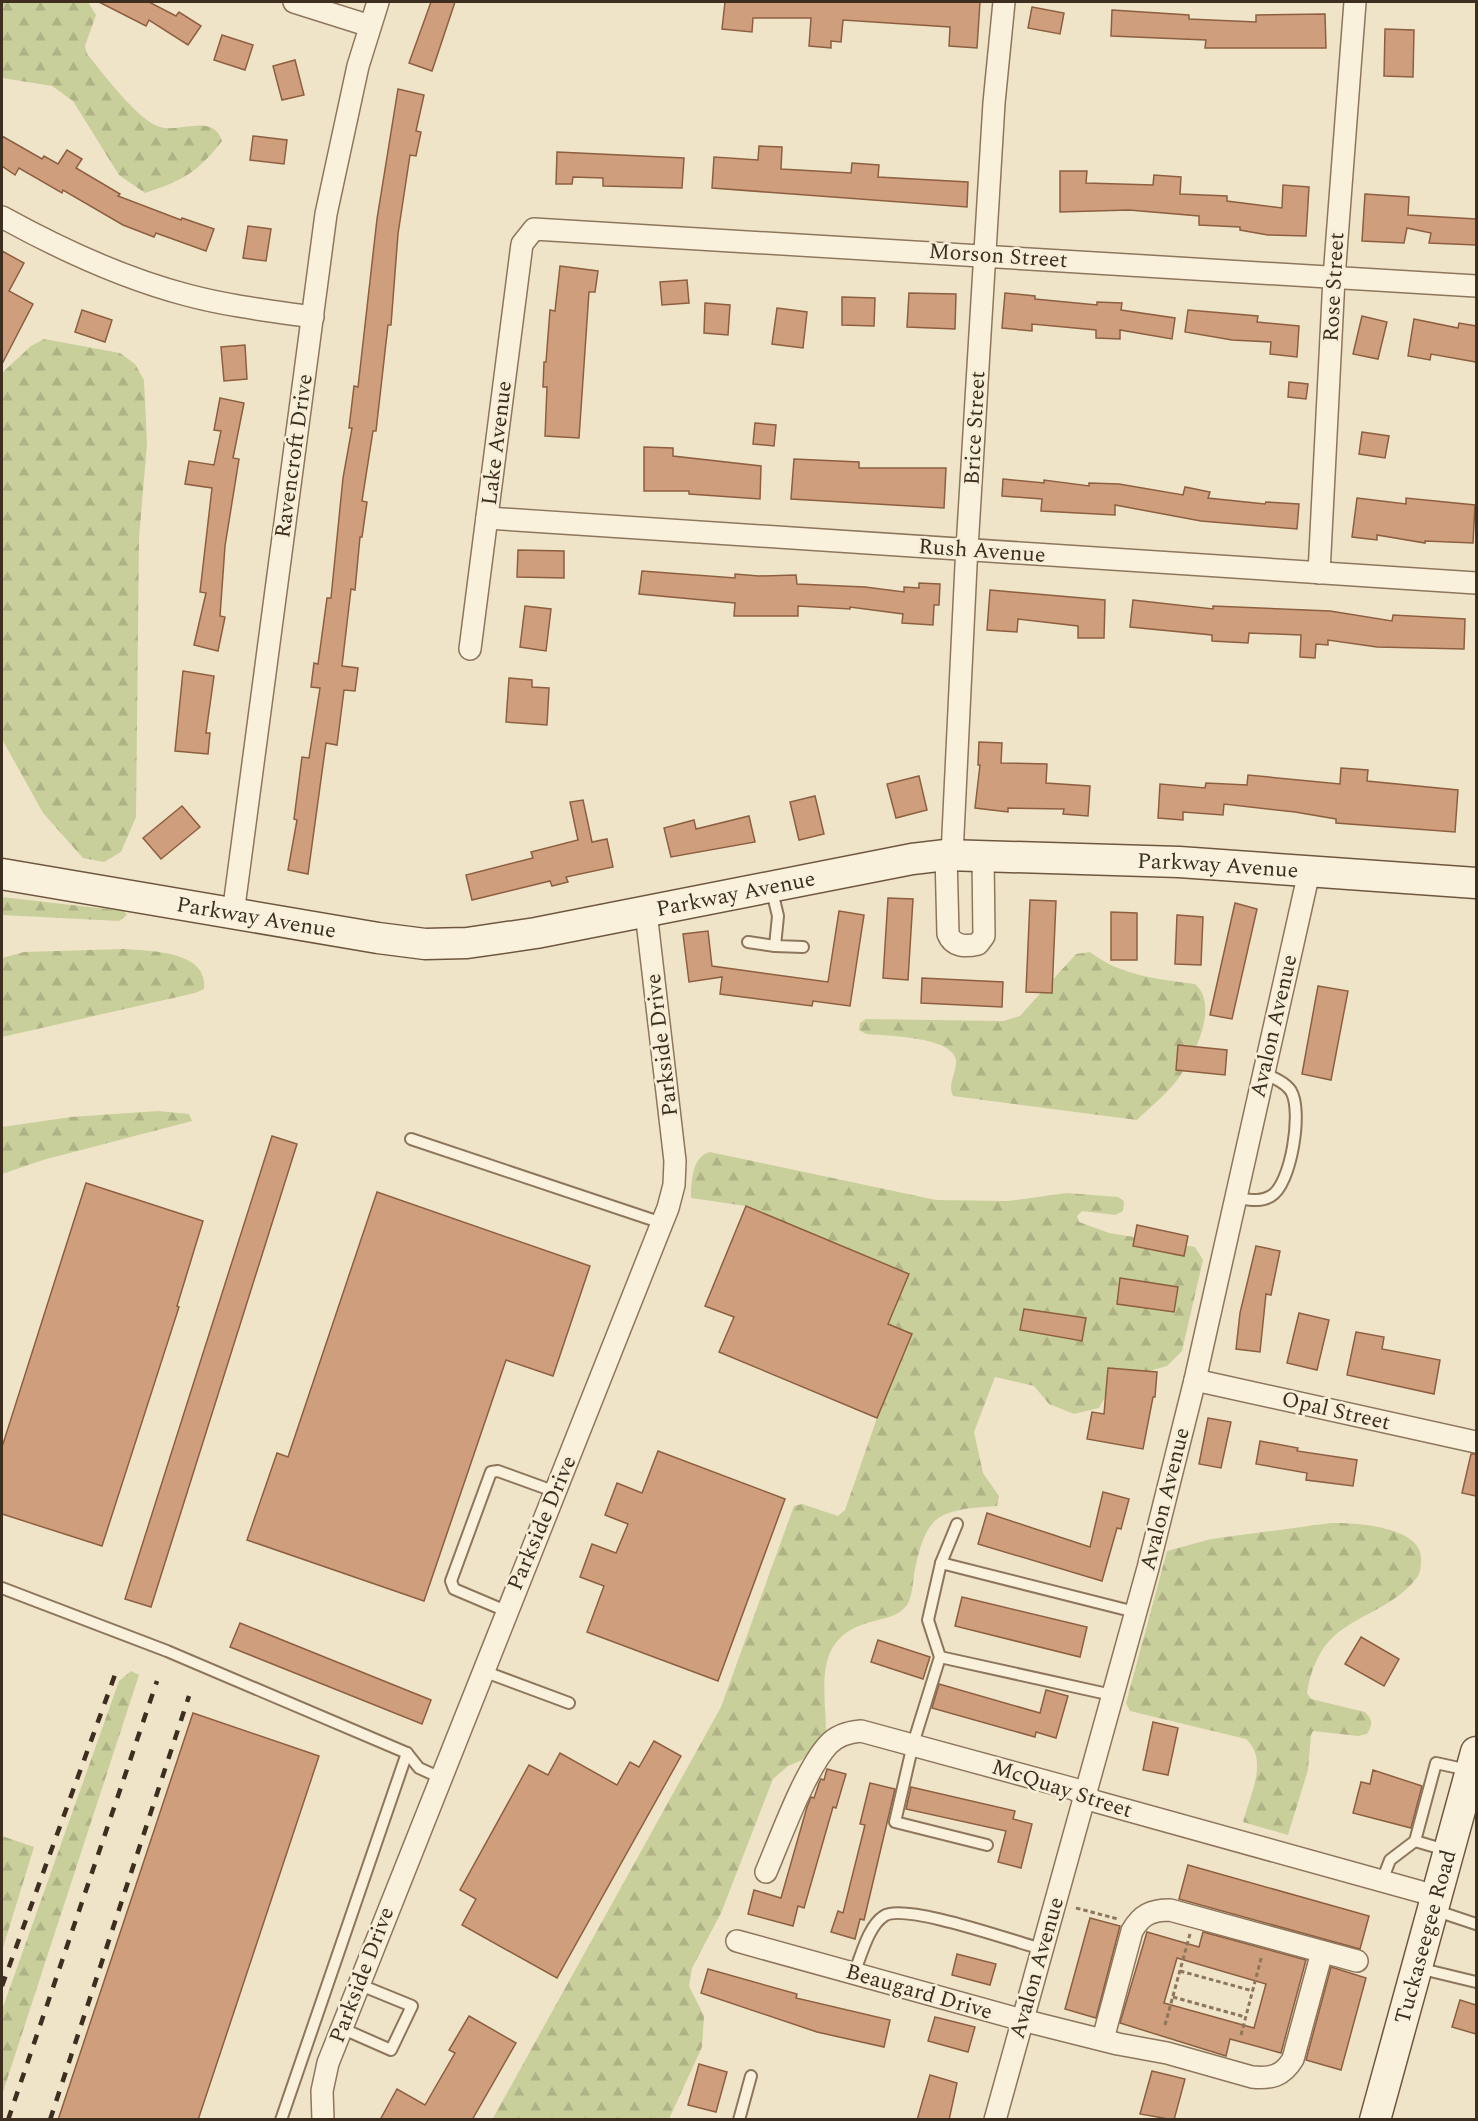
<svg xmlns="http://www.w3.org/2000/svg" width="1478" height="2121" viewBox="0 0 1478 2121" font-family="Spectral,serif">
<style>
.forest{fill:url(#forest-firs)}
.building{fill:#cf9f7d;stroke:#8d5f41;stroke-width:1.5;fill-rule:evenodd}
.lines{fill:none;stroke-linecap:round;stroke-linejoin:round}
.lane-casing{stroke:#8d765c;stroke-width:14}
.street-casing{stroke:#8d765c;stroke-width:24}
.secondary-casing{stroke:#6f573f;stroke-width:33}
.path{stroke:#8d765c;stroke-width:3;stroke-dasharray:4.5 3;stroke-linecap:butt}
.lane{stroke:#faf1dc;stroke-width:10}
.street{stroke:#faf1dc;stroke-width:21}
.secondary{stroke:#faf1dc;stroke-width:30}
.rail{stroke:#3d2e20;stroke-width:4.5;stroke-dasharray:10 10;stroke-linecap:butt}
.labels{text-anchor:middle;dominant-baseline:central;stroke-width:5;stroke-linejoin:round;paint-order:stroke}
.street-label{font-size:22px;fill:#3d2e20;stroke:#f7eed8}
</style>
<defs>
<pattern id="forest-firs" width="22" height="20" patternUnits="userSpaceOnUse" patternTransform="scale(1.5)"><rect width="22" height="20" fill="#c9cf9b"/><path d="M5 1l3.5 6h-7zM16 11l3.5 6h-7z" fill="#aeb285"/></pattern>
</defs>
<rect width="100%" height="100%" fill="#f0e4c8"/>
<!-- forest -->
<g class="forest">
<path d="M2,2H88L96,15L85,46L87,54C103,73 137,120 160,127C182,133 213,113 222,141C198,172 182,181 145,193L119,175L73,101L52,86L2,78Z"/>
<polygon points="44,339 120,353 135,364 144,380 147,444 139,538 136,817 121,852 104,862 83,858 43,813 2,739 2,373 31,346"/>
<polygon points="2,897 124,911 127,915 119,921 2,915"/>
<path d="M123,949C148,951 209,950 204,989L195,993L2,1037V958L24,952Z"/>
<path d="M1090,952C1121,976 1158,979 1195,984C1221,1006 1192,1062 1174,1084C1163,1097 1149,1108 1137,1120L953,1096C947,1083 957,1073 956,1060C952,1036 885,1036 866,1034L859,1030L860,1023L866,1019L1003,1021L1020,1016L1076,954Z"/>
<polygon points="158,1111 189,1114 192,1121 43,1160 2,1174 2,1127 71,1117"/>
<path d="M710,1152L936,1200L1008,1201L1067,1193L1118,1197L1124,1201L1123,1211L1115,1215L1082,1211L1077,1216L1079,1222L1109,1233L1195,1247L1203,1260L1182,1351L1167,1366L1114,1381L1099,1408L1074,1414L1049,1404L1034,1386L995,1377L974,1432L983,1473L999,1496L997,1506C938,1510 926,1513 914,1574C913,1584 912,1597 907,1605C898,1617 885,1618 871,1622C813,1637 825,1684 826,1731L802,1760L788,1766L773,1779L721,1913L692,1968L689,1986L704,2016L702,2047L669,2119L492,2120L721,1707L794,1506L802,1504L838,1516L845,1510L877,1418L912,1334L888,1324L908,1274L746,1206L691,1198C691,1182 692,1156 710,1152Z"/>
<path d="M1331,1523C1355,1522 1421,1527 1421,1558C1421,1564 1421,1571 1418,1576C1398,1605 1360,1614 1335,1635C1319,1649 1310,1672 1307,1693L1311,1699L1365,1712C1373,1720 1373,1724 1367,1734L1358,1736L1313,1731L1311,1735L1308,1770L1288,1835L1243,1822C1250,1795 1269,1760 1246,1739L1130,1711L1126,1703L1167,1551L1211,1539Z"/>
<polygon points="131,1671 139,1675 2,2095 2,2010 119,1681"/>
<polygon points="2,1836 34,1847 2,1951"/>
</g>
<!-- building -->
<g class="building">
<polygon points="99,2 149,2 176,16 179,12 201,26 188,45 149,20 146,26"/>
<polygon points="431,2 455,2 432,71 409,63"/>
<polygon points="725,2 980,2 977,48 949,46 950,27 843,20 841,42 831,41 831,48 809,46 811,18 753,18 752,32 722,29"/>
<polygon points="1032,7 1064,13 1060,34 1028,28"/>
<polygon points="1112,10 1189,15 1189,19 1256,22 1256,15 1325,14 1326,48 1205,48 1206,40 1111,36"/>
<polygon points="1385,29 1414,30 1413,77 1384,76"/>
<polygon points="222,35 253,45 245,70 214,60"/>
<polygon points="295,60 304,95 282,100 273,66"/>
<polygon points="398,89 424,95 416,131 421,132 416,156 410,155 398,234 391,325 388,325 376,431 373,431 362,501 367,502 362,537 360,537 355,590 351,589 342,666 358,668 355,691 344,690 337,745 326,743 308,874 288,870 297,820 294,819 302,757 309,758 320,688 311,687 314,663 318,664 327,598 331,598 343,478 352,428 349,428 354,386 358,387 377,219"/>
<polygon points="2,136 42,159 44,156 58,164 67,150 82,159 76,168 120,194 118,196 181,220 182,218 214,229 206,251 156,233 154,237 123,225 63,190 62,193 19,168 15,175 2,166"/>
<polygon points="253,136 287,140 284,164 250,160"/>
<polygon points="759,146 782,147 781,169 851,173 852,163 879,165 878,177 968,182 967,207 712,188 714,157 758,160"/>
<polygon points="557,152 684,158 682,188 603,186 603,178 573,177 572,184 556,184"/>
<polygon points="1060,171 1087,171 1086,183 1153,185 1154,175 1181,177 1180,194 1227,196 1227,201 1282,208 1283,185 1309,187 1306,236 1268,235 1240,230 1240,227 1199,225 1199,216 1129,210 1060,212"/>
<polygon points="1365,194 1409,197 1408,215 1476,219 1476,245 1429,243 1431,233 1407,228 1404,243 1362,241"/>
<polygon points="248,226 271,229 266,261 243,258"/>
<polygon points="2,251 24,263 9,291 33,304 2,364"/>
<polygon points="560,266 598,271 595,292 589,292 579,438 545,436 547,387 543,387 544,362 546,362 550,310 555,311"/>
<polygon points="687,280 689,303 662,305 660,282"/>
<polygon points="909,293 956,294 955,329 907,327"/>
<polygon points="1005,293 1035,296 1035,299 1097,305 1097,302 1122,303 1121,310 1175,318 1172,339 1120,330 1120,339 1096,338 1096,330 1032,324 1032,331 1002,328"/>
<polygon points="842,297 875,298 874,326 842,325"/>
<polygon points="705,303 730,305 728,335 704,333"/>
<polygon points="777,308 807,312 803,348 772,344"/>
<polygon points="82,310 112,320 105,342 75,332"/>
<polygon points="1188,310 1258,316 1257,322 1299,326 1297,357 1270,354 1271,342 1232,340 1185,332"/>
<polygon points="1362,316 1387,322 1378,359 1353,354"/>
<polygon points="1414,319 1458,328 1459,323 1476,326 1476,362 1431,354 1430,360 1408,356"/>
<polygon points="245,345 247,379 224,381 221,347"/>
<polygon points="1289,382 1308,384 1306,399 1288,397"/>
<polygon points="220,398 244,403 233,458 239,459 225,546 220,616 225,617 218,651 194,645 206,593 200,592 212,488 185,484 189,461 214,465 221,431 214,430"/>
<polygon points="755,423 776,425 774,446 753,444"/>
<polygon points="1362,432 1389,436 1385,458 1359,454"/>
<polygon points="644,447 673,448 673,456 761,466 760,499 689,494 689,491 644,491"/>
<polygon points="794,459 859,462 859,468 946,468 944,508 791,499"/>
<polygon points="1003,479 1044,483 1044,480 1089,486 1089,483 1119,484 1183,495 1185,487 1210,492 1208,498 1265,504 1266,502 1299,504 1297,529 1201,521 1115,505 1115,515 1041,511 1042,499 1002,496"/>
<polygon points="1357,498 1406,504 1406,498 1475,505 1473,543 1425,541 1425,543 1377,535 1377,540 1352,537"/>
<polygon points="518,550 564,551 564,578 517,577"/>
<polygon points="642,571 735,578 735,574 759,576 796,575 797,584 865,587 904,592 904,587 919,588 919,583 940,584 939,605 934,605 933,625 902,623 903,614 850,607 850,609 798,606 798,616 734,616 735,603 639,594"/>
<polygon points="990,590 1105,600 1104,638 1078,638 1078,626 1018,619 1017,632 987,630"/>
<polygon points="1133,600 1213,609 1213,606 1330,611 1392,621 1393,615 1465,619 1464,649 1377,647 1328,640 1328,645 1316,644 1315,658 1300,657 1301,635 1249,633 1248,643 1212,641 1212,635 1130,627"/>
<polygon points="525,606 551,609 546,651 520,647"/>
<polygon points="183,671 214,676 206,733 210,733 208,754 175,751"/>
<polygon points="509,678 532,680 532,687 549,688 547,725 506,722"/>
<polygon points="979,742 1002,743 1001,763 1047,764 1046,783 1090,786 1088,816 1063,814 1064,809 1008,808 1008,812 975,808 980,765 978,765"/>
<polygon points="1341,768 1368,770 1367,781 1458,790 1455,832 1336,823 1336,819 1295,812 1224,804 1223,815 1183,812 1183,820 1158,818 1160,784 1205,788 1206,783 1247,785 1248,775 1340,784"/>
<polygon points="919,776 927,810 896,818 887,784"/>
<polygon points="815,796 824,834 799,840 790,802"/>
<polygon points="583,800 592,842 607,839 613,867 566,877 568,882 552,886 550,881 472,900 466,875 533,858 531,852 578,840 570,802"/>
<polygon points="182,806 200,827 161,859 143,838"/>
<polygon points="749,816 755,842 671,857 664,828 694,820 696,829"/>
<polygon points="888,898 913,899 908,980 883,978"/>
<polygon points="1030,900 1056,901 1052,993 1026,992"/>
<polygon points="1235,903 1257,909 1232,1019 1210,1015"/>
<polygon points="839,911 864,915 850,1006 813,1001 812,1006 720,994 722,977 689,982 683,934 708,931 712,966 828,982"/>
<polygon points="1111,912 1137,913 1137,960 1111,960"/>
<polygon points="1177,915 1203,917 1201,965 1175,964"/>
<polygon points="922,978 1003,982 1002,1007 921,1003"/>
<polygon points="1318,986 1348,991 1331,1080 1302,1074"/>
<polygon points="1178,1045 1227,1050 1225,1075 1176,1070"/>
<polygon points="272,1136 297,1144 151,1607 125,1599"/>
<polygon points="86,1183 203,1221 177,1306 179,1307 102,1546 2,1514 2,1447"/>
<polygon points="377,1192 590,1266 553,1376 506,1360 424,1601 247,1540 277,1453 288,1457"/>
<polygon points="746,1206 909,1274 888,1324 912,1334 877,1418 719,1352 734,1317 705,1306"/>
<polygon points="1137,1225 1188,1236 1184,1256 1133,1246"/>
<polygon points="1256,1246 1280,1251 1271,1295 1266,1294 1260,1352 1236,1349 1240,1313"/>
<polygon points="1120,1278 1178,1287 1174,1312 1117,1304"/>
<polygon points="1024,1309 1086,1318 1082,1341 1020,1330"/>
<polygon points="1299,1313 1329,1320 1317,1370 1287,1363"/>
<polygon points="1356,1332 1384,1337 1382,1349 1440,1360 1434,1394 1347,1375"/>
<polygon points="1108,1368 1157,1372 1155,1397 1153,1397 1143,1449 1087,1439 1092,1412 1104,1414"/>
<polygon points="1208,1418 1231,1422 1221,1468 1199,1464"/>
<polygon points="1260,1441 1298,1448 1297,1451 1357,1460 1353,1486 1306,1480 1307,1473 1256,1464"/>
<polygon points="658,1451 785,1499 718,1681 587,1632 604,1586 580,1577 592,1544 616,1553 628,1524 605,1515 617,1483 642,1493"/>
<polygon points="1471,1454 1476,1454 1476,1496 1462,1493"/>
<polygon points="1103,1492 1129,1499 1121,1529 1117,1528 1102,1581 978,1544 987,1513 1090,1547"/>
<polygon points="962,1597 1087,1627 1080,1657 955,1626"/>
<polygon points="240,1623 431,1700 422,1724 230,1647"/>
<polygon points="1361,1637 1399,1659 1384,1686 1345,1664"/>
<polygon points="878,1640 930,1657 923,1679 871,1662"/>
<polygon points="939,1684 1040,1713 1046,1690 1068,1696 1056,1738 1036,1732 1035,1737 932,1708"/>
<polygon points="193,1713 319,1756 198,2120 58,2120"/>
<polygon points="1153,1722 1178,1728 1168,1775 1143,1770"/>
<polygon points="654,1741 681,1756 557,1978 462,1925 476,1899 460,1890 529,1765 548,1775 560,1753 617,1785 630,1762 639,1767"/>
<polygon points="827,1769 846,1774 836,1808 833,1807 804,1908 798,1906 793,1926 748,1914 754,1890 781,1898 807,1807 811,1797 814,1798 819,1783 821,1779 824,1780"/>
<polygon points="1373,1770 1422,1786 1411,1828 1353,1813 1361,1782 1370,1784"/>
<polygon points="870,1783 895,1789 864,1920 860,1919 855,1939 831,1932 838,1911 843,1913 865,1825 860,1824"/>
<polygon points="911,1787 1015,1811 1013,1819 1032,1824 1021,1868 998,1862 1006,1831 906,1809"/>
<polygon points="1188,1865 1369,1916 1360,1949 1179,1899"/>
<polygon points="1090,1918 1120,1926 1096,2018 1065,2009"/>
<path d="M1147,1932L1199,1947L1203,1932L1306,1960L1281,2053L1230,2039L1226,2056L1120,2023ZM1177,1958L1266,1984L1254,2028L1164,2003Z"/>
<polygon points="957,1954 996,1964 990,1985 952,1975"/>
<polygon points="1331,1967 1366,1978 1341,2070 1306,2060"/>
<polygon points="708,1969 797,1994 796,1998 890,2020 884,2047 817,2032 701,1993"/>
<polygon points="1460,2000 1476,2005 1476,2034 1452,2027"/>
<polygon points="469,2016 516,2043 472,2120 380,2120 397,2089 425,2105 455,2053 449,2050"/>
<polygon points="935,2017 975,2027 968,2052 928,2041"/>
<polygon points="699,2064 727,2072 716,2112 688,2105"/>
<polygon points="1152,2071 1185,2079 1174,2120 1140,2114"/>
<polygon points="930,2075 957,2083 949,2120 917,2120"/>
</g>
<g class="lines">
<!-- lane casing -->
<g class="lane-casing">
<g id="lane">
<polyline points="771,887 778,916 775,946 803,947"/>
<polyline points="748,942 775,946"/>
<polyline points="411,1139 662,1223"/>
<path d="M1234,1198C1246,1199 1260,1203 1271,1196C1291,1185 1303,1111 1291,1091C1285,1082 1274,1078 1264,1074"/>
<polyline points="957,1524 941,1563 928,1620 940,1657 913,1744 895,1822 987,1845"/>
<polyline points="941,1563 1135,1612"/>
<polyline points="2,1588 167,1651 407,1753 281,2120"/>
<polyline points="506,1611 454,1589 451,1581 491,1472 498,1471 556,1492"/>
<polyline points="940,1657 1112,1695"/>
<polyline points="483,1671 569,1703"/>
<polyline points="407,1753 419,1768 441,1778"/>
<polyline points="1449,1851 1415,1841 1436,1763 1468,1770"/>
<polyline points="1382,1881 1390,1860 1415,1841"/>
<polyline points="1434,1910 1476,1924"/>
<polyline points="1418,1968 1476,1982"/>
<path d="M854,1973C861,1957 868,1926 884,1916C904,1902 1015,1942 1042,1949"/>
<polyline points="341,2028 391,2050 412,2006 358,1984"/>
<polyline points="739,2120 751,2076"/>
</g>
</g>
<!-- street casing -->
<g class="street-casing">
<g id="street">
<polyline points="294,2 370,26"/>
<path d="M2,217C60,249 122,278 187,295C228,306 271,311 313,317"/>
<polyline points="487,518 1476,583"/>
<polyline points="1319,573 1334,278 1355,2"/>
<polyline points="470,649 522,244 534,229 1476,286"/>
<path d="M946,855L948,934C953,947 966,947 978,944L984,936L983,856"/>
<polyline points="952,855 966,565 994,103 1004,2"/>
<polyline points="233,914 326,214 358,66 378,2"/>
<polyline points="1195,1380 1476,1442"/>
<path d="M766,1872C780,1839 805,1770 828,1745C837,1735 848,1732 861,1731L1074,1789L1094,1801L1436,1896"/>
<path d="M737,1941L1022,2020L1118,2044L1167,2053L1252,2077C1271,2079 1283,2076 1293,2059L1322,1952"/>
<path d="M1103,2039L1132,1931C1141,1915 1151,1910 1170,1910L1357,1961"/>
<polyline points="323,2120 322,2091 328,2063 668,1208 674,1185 675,1161 646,912"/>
<polyline points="995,2120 1148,1568 1195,1380 1309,872"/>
</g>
</g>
<!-- secondary casing -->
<g class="secondary-casing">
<g id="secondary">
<path id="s1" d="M2,874L378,938L425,944L467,943L536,933L912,859L946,855L1179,862L1476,883"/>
<path id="s2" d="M1375,2120L1476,1752"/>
</g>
</g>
<!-- path -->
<g class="path">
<polyline points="1076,1908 1118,1919"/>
<polyline points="1180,1971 1253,1991"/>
<polyline points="1173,1997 1245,2017"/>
<polyline points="1165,2025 1190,1934"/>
<polyline points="1241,2035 1262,1955"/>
</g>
<!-- lane -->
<use href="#lane" class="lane"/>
<!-- street -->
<use href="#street" class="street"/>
<!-- secondary -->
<use href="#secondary" class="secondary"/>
<!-- rail -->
<g class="rail">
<polyline points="2,1986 116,1672"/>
<polyline points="8,2120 157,1681"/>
<polyline points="50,2120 189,1696"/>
</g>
</g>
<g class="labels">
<!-- street labels -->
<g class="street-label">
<text transform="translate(998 256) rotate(4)">Morson Street</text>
<text transform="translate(1334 287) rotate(-87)">Rose Street</text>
<text transform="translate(975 428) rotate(-87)">Brice Street</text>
<text transform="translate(497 443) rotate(-83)">Lake Avenue</text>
<text transform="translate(294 456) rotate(-82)">Ravencroft Drive</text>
<text transform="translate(982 551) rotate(4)">Rush Avenue</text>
<text stroke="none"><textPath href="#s1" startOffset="1230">Parkway Avenue</textPath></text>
<text stroke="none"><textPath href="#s1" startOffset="744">Parkway Avenue</textPath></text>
<text stroke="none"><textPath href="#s1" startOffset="258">Parkway Avenue</textPath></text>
<text transform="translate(1274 1026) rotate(-77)">Avalon Avenue</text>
<text transform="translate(662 1045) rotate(-97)">Parkside Drive</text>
<text transform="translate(1336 1411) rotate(13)">Opal Street</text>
<text transform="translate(1165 1499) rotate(-76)">Avalon Avenue</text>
<text transform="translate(542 1523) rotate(-67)">Parkside Drive</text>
<text transform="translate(1062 1789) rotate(18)">McQuay Street</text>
<text stroke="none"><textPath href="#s2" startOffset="190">Tuckaseegee Road</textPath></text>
<text transform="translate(1037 1968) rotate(-74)">Avalon Avenue</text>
<text transform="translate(362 1975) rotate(-69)">Parkside Drive</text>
<text transform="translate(919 1992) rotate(16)">Beaugard Drive</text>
</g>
</g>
<!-- border -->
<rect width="1478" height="2121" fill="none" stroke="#3d2e20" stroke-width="6"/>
</svg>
